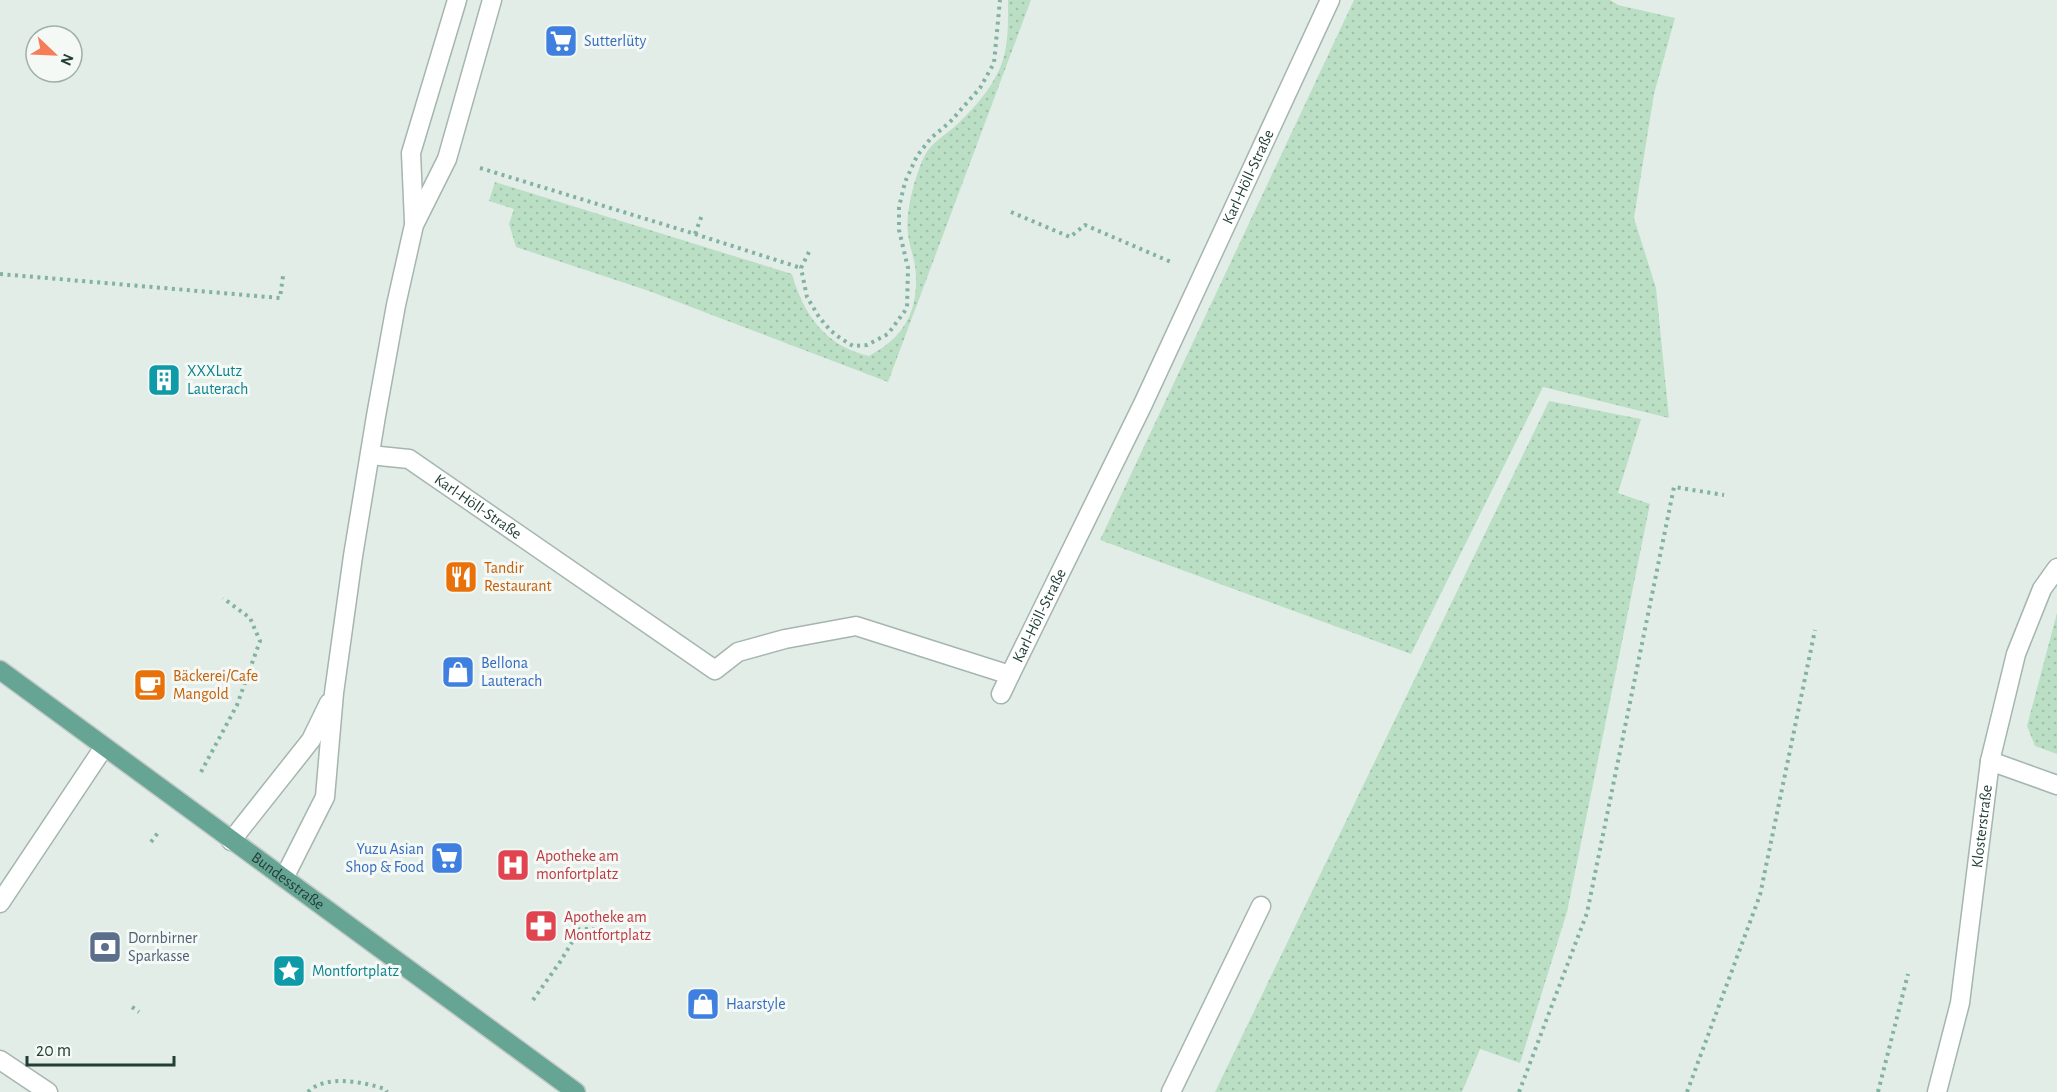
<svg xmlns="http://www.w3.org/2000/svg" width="2057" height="1092" viewBox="0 0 2057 1092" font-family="'Alegreya Sans',sans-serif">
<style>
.grass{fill:url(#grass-dots)}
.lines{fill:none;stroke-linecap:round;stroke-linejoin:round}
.service-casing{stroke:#a5b5af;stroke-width:21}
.minor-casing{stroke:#a5b5af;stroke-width:21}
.primary-casing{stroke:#c1c9c7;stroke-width:21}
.path{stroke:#82b2a2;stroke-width:4;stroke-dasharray:3 4.5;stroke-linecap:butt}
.service{stroke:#fff;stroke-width:18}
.minor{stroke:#fff;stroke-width:18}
.primary{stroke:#66a493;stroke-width:18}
.labels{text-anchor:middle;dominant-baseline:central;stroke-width:6;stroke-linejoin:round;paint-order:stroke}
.shop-label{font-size:16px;fill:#366cbe;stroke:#f4f9f6;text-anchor:start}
.street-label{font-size:16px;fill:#223f37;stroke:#f4f9f6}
.culture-label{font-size:16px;fill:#0d838f;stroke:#f4f9f6;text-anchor:start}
.food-label{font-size:16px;fill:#c56008;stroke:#f4f9f6;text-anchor:start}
.health-label{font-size:16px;fill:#be3a42;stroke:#f4f9f6;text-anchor:start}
.service-label{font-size:16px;fill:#4e5e75;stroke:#f4f9f6;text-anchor:start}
</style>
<defs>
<pattern id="grass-dots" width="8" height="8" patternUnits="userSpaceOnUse" patternTransform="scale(1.5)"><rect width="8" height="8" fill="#bbdfc4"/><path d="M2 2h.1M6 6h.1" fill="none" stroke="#a0c0a9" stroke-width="1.8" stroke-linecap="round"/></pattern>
</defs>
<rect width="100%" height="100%" fill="#e3ede8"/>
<!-- grass -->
<g class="grass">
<path d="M1008,0H1031L888,382L649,291L516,247L509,224L514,209L489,201L495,182L792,274C804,316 826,346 869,356C907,336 920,307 915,265C913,255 909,244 908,234C906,217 910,200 914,184C918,173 921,160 928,150C934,142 944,135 952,129C971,112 990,91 1000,68C1009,48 1008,22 1008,0Z"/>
<polygon points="1354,0 1610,0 1618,5 1675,18 1654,94 1634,218 1656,288 1669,418 1543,387 1411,654 1100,540"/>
<polygon points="1549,401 1641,419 1618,493 1650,504 1567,912 1520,1063 1480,1049 1462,1092 1215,1092"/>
<polygon points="2057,613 2057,754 2035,746 2027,726"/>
</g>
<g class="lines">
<!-- service casing -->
<g class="service-casing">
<g id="service">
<polyline points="1001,694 1010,675"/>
<polyline points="1171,1092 1261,906"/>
</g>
</g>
<!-- minor casing -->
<g class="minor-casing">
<g id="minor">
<polyline points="414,222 411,153 457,0"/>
<path id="s1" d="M370,455L409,459L715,670L738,652L785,639L856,626L1010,675L1143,404L1330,0"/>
<polyline points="1990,761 2057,785"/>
<polyline points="231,841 311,740 329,703"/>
<polyline points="284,878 325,797 334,693 353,556 376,416 396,305 414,225 447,159 492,0"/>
<polyline points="0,903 104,747"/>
<polyline points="0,1060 48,1092"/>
<path id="s2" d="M1937,1092L1960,1003L1990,761L2016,654L2042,589L2057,568"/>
</g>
</g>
<!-- primary casing -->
<g class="primary-casing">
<g id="primary">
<path id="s3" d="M0,670L576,1092"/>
</g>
</g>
<!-- path -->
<g class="path">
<polyline points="480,168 695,234 702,215"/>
<polyline points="1011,212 1070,237 1085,225 1171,262"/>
<polyline points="695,234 801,268"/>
<polyline points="809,252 801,268 807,297 819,317 830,330 840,338 853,346 867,345 888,334 907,308 908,268 899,230 899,207 905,182 917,156 931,138 950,122 980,88 994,63 1000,0"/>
<polyline points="0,274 280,298 283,276"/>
<polyline points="201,772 237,705 260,641 250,618 223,598"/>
<polyline points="151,842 160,830"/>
<polyline points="533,1000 560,962 580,929 606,929"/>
<polyline points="132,1007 139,1012"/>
<path d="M308,1092C325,1074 364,1082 385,1089L387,1092"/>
<polyline points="1519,1092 1587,913 1674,487 1724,495"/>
<polyline points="1687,1092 1760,895 1815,630"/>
<polyline points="1878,1092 1908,974"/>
</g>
<!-- service -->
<use href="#service" class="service"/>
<!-- minor -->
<use href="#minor" class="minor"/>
<!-- primary -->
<use href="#primary" class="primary"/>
</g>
<!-- icons -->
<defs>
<g id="supermarket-square" transform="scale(1.725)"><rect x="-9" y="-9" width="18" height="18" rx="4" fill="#3f7fe0" stroke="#f4f9f6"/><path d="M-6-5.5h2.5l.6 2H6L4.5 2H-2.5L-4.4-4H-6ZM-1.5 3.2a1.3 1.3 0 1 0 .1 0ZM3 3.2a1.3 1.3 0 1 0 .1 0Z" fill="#fff"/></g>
<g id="building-square" transform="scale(1.725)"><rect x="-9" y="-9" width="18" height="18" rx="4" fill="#0f9aa8" stroke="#f4f9f6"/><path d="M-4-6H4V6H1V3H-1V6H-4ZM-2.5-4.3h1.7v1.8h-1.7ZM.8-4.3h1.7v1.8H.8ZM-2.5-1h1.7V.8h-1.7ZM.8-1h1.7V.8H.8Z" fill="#fff"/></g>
<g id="restaurant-square" transform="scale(1.725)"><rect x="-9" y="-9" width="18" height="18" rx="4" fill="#e8710a" stroke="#f4f9f6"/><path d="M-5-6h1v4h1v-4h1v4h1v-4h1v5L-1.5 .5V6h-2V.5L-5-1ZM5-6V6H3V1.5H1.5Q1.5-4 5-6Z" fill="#fff"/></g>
<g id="shop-square" transform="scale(1.725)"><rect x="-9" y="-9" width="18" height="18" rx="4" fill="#3f7fe0" stroke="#f4f9f6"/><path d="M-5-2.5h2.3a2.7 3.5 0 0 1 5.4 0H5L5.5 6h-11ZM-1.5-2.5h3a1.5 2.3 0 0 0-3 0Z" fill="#fff"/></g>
<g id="cafe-square" transform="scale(1.725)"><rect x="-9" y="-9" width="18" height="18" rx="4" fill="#e8710a" stroke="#f4f9f6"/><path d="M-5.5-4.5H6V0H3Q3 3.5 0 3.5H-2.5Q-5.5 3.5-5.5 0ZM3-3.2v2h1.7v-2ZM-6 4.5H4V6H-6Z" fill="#fff"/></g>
<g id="hospital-square" transform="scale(1.725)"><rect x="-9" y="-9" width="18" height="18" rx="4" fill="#e0444e" stroke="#f4f9f6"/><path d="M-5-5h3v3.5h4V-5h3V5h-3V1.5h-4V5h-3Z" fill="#fff"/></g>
<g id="pharmacy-square" transform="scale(1.725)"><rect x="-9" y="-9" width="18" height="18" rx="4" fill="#e0444e" stroke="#f4f9f6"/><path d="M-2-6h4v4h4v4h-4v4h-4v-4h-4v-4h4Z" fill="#fff"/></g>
<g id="bank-square" transform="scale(1.725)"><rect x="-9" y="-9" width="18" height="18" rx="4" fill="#5c6f8a" stroke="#f4f9f6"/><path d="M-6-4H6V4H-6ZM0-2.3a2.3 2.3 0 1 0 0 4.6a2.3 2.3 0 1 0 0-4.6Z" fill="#fff"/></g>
<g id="sight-square" transform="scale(1.725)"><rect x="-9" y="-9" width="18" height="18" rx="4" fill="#0f9aa8" stroke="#f4f9f6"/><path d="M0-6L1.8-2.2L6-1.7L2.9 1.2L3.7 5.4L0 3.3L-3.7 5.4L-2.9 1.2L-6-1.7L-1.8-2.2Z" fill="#fff"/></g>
</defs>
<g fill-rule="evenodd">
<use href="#supermarket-square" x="561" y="41"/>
<use href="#building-square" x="164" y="380"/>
<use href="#restaurant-square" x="461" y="577"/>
<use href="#shop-square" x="458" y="672"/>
<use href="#cafe-square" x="150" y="685"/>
<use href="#supermarket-square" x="447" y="858"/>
<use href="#hospital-square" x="513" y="865"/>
<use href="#pharmacy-square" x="541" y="926"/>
<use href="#bank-square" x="105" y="947"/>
<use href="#sight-square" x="289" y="971"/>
<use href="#shop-square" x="703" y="1004"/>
</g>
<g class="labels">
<!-- shop labels -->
<g class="shop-label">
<text x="584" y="41">Sutterlüty</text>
<text x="481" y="663">Bellona<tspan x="481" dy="18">Lauterach</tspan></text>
<text x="424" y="849" text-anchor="end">Yuzu Asian<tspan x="424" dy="18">Shop &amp; Food</tspan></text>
<text x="726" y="1004">Haarstyle</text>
</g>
<!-- street labels -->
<g class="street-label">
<text stroke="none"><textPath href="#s1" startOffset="1275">Karl-Höll-Straße</textPath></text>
<text stroke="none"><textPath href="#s1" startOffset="123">Karl-Höll-Straße</textPath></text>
<text stroke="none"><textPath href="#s1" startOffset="789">Karl-Höll-Straße</textPath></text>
<text stroke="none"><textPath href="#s2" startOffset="270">Klosterstraße</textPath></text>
<text stroke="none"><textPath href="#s3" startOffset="357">Bundesstraße</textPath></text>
</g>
<!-- culture labels -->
<g class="culture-label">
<text x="187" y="371">XXXLutz<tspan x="187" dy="18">Lauterach</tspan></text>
<text x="312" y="971">Montfortplatz</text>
</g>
<!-- food labels -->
<g class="food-label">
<text x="484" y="568">Tandir<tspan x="484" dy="18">Restaurant</tspan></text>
<text x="173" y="676">Bäckerei/Cafe<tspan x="173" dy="18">Mangold</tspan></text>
</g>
<!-- health labels -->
<g class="health-label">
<text x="536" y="856">Apotheke am<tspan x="536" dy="18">monfortplatz</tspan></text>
<text x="564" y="917">Apotheke am<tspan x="564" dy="18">Montfortplatz</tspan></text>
</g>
<!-- service labels -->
<g class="service-label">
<text x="128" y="938">Dornbirner<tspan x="128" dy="18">Sparkasse</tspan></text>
</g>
</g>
<!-- north arrow -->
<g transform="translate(54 54) rotate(113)"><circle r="28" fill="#f4f9f6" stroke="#a0afaa" stroke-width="1.5"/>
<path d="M0-4.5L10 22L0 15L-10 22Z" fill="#f67d58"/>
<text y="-9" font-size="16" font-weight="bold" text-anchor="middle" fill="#223f37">N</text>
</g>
<!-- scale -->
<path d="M27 1056v9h147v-9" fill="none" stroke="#223f37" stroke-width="3"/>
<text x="36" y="1056" font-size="18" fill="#223f37" stroke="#f4f9f6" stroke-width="4.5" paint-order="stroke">20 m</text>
</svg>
